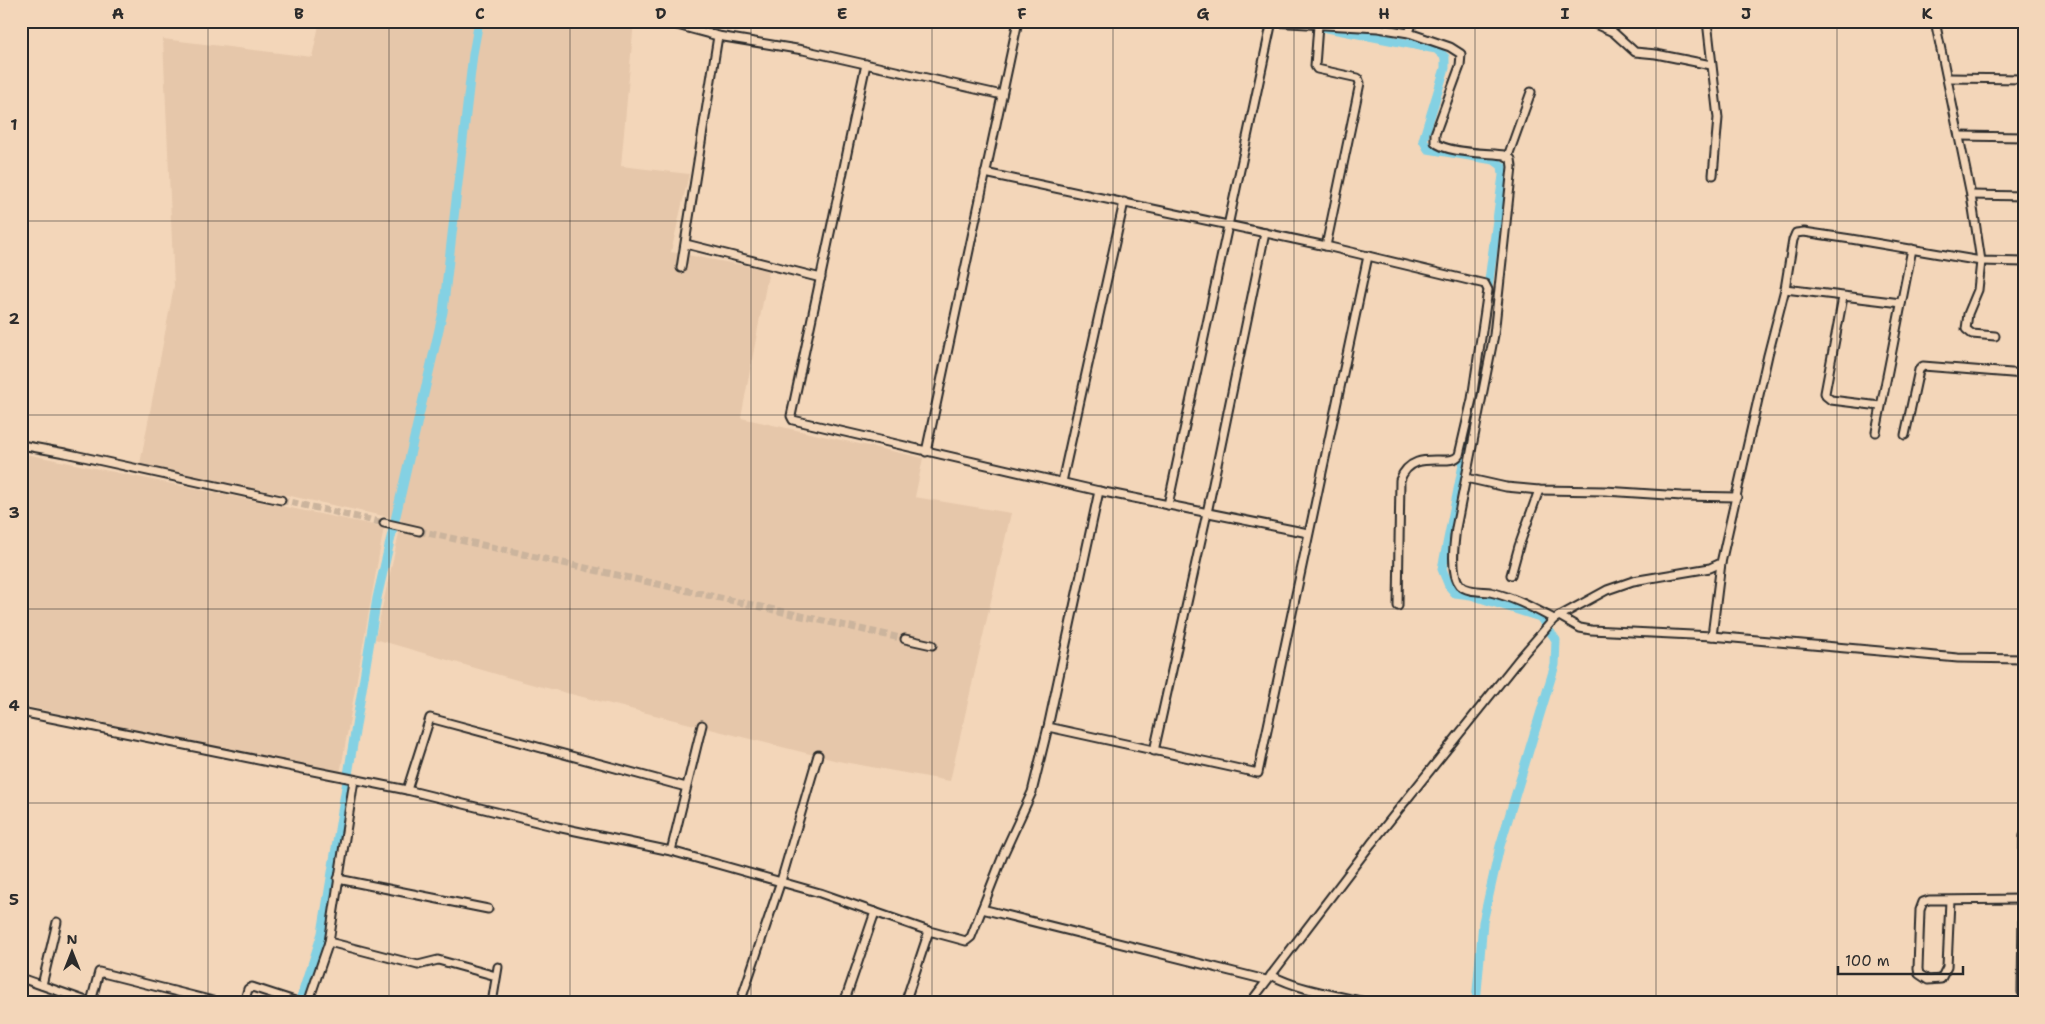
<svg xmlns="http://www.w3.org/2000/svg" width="2045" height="1024" viewBox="0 0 2045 1024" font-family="'Shantell Sans',sans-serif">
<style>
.built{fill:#e6c7aa}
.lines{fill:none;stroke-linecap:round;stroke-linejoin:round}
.canal{stroke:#84d1e3;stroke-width:9}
.street-tunnel{stroke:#cbb49d;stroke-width:7;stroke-dasharray:7 3.5;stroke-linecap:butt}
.street-casing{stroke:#2b2b2b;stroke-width:11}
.street{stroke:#f3d6b9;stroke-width:7}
.grid{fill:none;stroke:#2b2b2b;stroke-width:1;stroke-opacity:0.55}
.neatline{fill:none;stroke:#2b2b2b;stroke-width:2}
.grid-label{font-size:16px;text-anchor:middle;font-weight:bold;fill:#2b2b2b}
</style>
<rect width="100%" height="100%" fill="#f3d6b9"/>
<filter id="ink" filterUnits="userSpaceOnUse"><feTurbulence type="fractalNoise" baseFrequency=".02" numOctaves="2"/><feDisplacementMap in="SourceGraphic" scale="10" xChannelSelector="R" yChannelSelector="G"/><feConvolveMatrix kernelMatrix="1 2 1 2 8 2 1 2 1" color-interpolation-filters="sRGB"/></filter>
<g filter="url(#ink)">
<!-- built -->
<g class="built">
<polygon points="320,21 634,21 621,166 689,174 671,252 769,270 741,418 923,458 915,497 1011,513 950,781 838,761 531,684 375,639 402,520 140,464 174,286 163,39 312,57"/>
<polygon points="21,453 384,527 340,774 21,705"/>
</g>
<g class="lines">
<!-- canal -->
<g class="canal">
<polyline points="1317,26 1436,49 1445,57 1445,68 1423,140 1428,149 1494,160 1502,166 1503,175 1487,295"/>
<polyline points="1473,407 1468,440 1442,569 1449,586 1455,593 1471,595 1540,617 1556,640 1555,665 1500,846 1483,922 1476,1003"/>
<polyline points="300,1003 322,933 377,598 443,312 473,54 479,21"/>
</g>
<!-- street-tunnel -->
<g class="street-tunnel">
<polyline points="281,500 384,523"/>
<polyline points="419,531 905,639"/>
</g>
<!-- street casing -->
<g class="street-casing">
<g id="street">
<polyline points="662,21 718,36 803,50 1002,95"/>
<polyline points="1588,21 1613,32 1635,52 1656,54 1711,65"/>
<polyline points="1707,21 1718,118 1713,175"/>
<polyline points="1935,21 1971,195 1981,261 1978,290 1968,314 1966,329 1972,334 1995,336"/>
<path d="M1272,22L1378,28L1409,33L1450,47L1461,54L1460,66L1435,134V142C1445,153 1488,153 1504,155L1511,159L1512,167L1494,335L1456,528C1454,543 1450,573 1460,585C1466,592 1481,591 1490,592C1513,597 1533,608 1554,619"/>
<polyline points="1318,25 1315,66 1317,69 1358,78 1360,83 1326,246"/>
<polyline points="1409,33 1413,21"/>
<polyline points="866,64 791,416 793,420 1099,491 1308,533"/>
<polyline points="1948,78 2024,79"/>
<polyline points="1959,136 2024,137"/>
<polyline points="1508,156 1531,92"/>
<path d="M985,173L1326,246L1485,284L1488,290L1472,399L1459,455C1450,469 1413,446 1400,480L1398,606"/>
<polyline points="1971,195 2024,196"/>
<polyline points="686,244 821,278"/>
<polyline points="681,268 718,36"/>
<polyline points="1785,289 1901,303"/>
<polyline points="1843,297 1825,393 1826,396 1831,400 1880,406"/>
<polyline points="1876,432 1912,249"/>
<polyline points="1905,435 1919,370 1923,366 2024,374"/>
<polyline points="21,445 65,453 281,500"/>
<polyline points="926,452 1018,21"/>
<polyline points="1466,478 1506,487 1539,490 1605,491 1682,496 1737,497"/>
<polyline points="1062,482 1124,202"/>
<polyline points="1168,505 1272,21"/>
<polyline points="384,523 419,531"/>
<polyline points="1511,575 1519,546 1539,490"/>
<polyline points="1559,616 1580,628 1591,630 1712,636 1958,658 2024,659"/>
<polyline points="1712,636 1721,563"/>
<polyline points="905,639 932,645"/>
<polyline points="21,712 407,790 557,827 671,851 820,893 929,931 966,941 971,937 1004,853 1032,792 1048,727 1099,491"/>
<polyline points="1048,727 1258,773 1368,256"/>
<polyline points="1154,751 1207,513 1265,233"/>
<polyline points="407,790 430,718 686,787"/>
<polyline points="671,851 702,725"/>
<polyline points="338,879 488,909"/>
<polyline points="1950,900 1947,967 1941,979 1928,980 1919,974 1918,969 1920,910 1923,902 1929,900 2024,899"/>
<polyline points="982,909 1266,980"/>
<polyline points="329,942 418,965 438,960 496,976"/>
<path d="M1271,975C1301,991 1337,995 1370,1003"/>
<polyline points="21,978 92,1003"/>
<polyline points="42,985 57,922"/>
<polyline points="2022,992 2024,836"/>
<polyline points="91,1002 99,972 221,1003"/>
<polyline points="244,1003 248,989 252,987 301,1003"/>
<polyline points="308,1003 329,942 354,780"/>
<polyline points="492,1003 498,967"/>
<polyline points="740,1003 781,881 818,755"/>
<polyline points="844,1003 875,912"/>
<polyline points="905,1003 929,931"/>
<polyline points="1250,1003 1371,844 1520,658 1554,619 1607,590 1633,581 1710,568 1721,563 1768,355 1785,289 1793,240 1796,233 1804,232 1851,239 1981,261 2024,262"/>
</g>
</g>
<!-- street -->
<use href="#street" class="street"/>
</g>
</g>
<!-- grid -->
<path class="grid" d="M208,21V1003M389,21V1003M570,21V1003M751,21V1003M932,21V1003M1113,21V1003M1294,21V1003M1475,21V1003M1656,21V1003M1837,21V1003M21,221H2024M21,415H2024M21,609H2024M21,803H2024"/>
<!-- margin -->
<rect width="2045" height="1024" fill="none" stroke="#f3d6b9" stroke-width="55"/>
<!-- north arrow -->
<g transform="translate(72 952)" stroke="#f3d6b9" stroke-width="4" paint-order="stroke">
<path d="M0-4L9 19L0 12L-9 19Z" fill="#2b2b2b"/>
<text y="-8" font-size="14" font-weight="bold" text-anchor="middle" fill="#2b2b2b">N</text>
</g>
<!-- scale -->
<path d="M1838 966v8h125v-8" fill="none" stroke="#2b2b2b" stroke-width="2.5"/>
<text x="1845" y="966" font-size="15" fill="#2b2b2b" stroke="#f3d6b9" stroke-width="4" paint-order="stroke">100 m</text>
<rect x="28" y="28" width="1990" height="968" class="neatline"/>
<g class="grid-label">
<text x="118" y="19">A</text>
<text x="299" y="19">B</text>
<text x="480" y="19">C</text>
<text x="661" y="19">D</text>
<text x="842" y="19">E</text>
<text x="1022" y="19">F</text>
<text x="1203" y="19">G</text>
<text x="1384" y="19">H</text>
<text x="1565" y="19">I</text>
<text x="1746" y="19">J</text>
<text x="1927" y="19">K</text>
<text x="14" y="130">1</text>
<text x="14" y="324">2</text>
<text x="14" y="518">3</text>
<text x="14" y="711">4</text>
<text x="14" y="905">5</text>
</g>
</svg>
